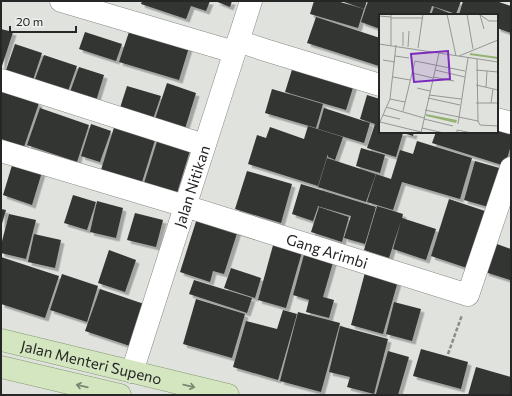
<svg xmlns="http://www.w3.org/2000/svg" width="512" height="396" viewBox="0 0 512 396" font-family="Commissioner,sans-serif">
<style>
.building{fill:#333431;filter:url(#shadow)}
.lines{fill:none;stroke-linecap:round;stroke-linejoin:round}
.minor-casing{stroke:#878985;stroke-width:23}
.tertiary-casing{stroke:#878985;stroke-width:23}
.primary-casing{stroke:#83986e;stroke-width:23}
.path{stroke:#8c8d8b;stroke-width:2.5;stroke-dasharray:4 2;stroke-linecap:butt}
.minor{stroke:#fff;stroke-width:22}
.tertiary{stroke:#fff;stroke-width:22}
.primary{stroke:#d3e6bf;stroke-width:22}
.oneway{stroke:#7c8672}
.labels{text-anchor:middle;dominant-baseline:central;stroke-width:4;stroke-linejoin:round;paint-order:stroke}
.street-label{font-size:15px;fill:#252625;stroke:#edf0ec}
.inset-river{fill:none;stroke:#94b272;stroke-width:2}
.inset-road{fill:none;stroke:#959794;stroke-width:1}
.view{fill:#7b2cbf;fill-opacity:0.15;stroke:#7b2cbf;stroke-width:2}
.inset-edge{fill:none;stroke:#252625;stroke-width:2}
</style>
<defs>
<filter id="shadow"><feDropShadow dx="3.5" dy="3.5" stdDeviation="0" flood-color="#0004"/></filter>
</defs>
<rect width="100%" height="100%" fill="#e0e2de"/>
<!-- building -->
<g class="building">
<polygon points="142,1 210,1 206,11 191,6 186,19 141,4"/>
<polygon points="215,1 232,1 230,7"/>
<polygon points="314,1 337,1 364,9 358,28 310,14"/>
<polygon points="341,1 367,1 364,9"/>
<polygon points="368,1 461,1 456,14 432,6 429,15 380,15 380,29 361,22"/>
<polygon points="463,1 496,1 511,6 511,33 497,28 497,15 459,15"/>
<polygon points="434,7 454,15 431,15"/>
<polygon points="316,17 380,38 379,66 307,43"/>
<polygon points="131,26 190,44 179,80 119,62"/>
<polygon points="1,29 13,32 1,69"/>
<polygon points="85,32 122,44 116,61 79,49"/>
<polygon points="15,44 42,53 33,80 6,70"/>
<polygon points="44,55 77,66 68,91 35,79"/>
<polygon points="295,60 356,78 346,110 285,92"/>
<polygon points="79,67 104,75 96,101 70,92"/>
<polygon points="167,83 196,93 184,132 154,122"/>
<polygon points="127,86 161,96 152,122 119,111"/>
<polygon points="272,89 323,104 316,128 265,113"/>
<polygon points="1,91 39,103 24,147 1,139"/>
<polygon points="367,95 380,99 380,132 414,132 413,136 403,133 396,157 367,148 375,124 360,119"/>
<polygon points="40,108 89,125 77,162 27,145"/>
<polygon points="324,108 370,123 364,143 318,129"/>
<polygon points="91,124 111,131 100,162 81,156"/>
<polygon points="115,124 156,137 142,182 101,170"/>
<polygon points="497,125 511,129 511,145 505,166 432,143 436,132 497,132"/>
<polygon points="308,126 343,137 335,160 328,157 328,154 318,186 248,164 257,135 266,138 270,127 304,139"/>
<polygon points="159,135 192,144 177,193 144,183"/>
<polygon points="417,141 472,158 460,199 402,182 393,210 367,202 376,174 391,179 400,150 413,154"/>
<polygon points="361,148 385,155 380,173 356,166"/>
<polygon points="327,158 376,174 366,202 318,187"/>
<polygon points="475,161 503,169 492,208 464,200"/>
<polygon points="13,162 42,172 32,205 3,195"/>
<polygon points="247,171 292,184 281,223 235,209"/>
<polygon points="301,184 376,207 365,244 344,238 351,216 317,206 318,207 313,221 292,214"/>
<polygon points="73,195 96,202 87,230 64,223"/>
<polygon points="449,199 491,213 473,270 431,256"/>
<polygon points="97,201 123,208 116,238 90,232"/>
<polygon points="377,206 403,214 402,218 436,229 426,260 393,249 401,221 389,258 364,250"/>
<polygon points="319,207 349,217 342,242 311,232"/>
<polygon points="1,209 6,210 1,227"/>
<polygon points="199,212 240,224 224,274 213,271 210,282 180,272"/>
<polygon points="135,213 163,220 156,247 127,240"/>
<polygon points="9,214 36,220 26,259 1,253 1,245"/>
<polygon points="34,234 61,240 55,268 28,262"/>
<polygon points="275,238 304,245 286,308 258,300"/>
<polygon points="494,243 511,249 510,280 485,272"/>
<polygon points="109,250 136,260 125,292 98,283"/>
<polygon points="305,251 334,259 323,297 334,300 329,318 306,312 309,300 293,295"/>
<polygon points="1,257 59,276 45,318 1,304"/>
<polygon points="367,265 400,274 383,334 351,325"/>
<polygon points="231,268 261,278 255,298 224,288"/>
<polygon points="62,274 98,286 87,322 50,310"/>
<polygon points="194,280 252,298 247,313 189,294"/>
<polygon points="100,289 144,304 130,346 85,331"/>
<polygon points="196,299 245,314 232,358 183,344"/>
<polygon points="394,302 421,309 412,341 386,334"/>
<polygon points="283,310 297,314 278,380 233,367 246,321 277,329"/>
<polygon points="298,312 340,323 321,392 280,381"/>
<polygon points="340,326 388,339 374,394 347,387 350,377 329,372"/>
<polygon points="421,349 468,362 461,389 413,376"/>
<polygon points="388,351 409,357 398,395 376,394"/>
<polygon points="476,367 511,377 511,395 468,395"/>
</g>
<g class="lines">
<!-- minor casing -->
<g class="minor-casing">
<g id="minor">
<polyline points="61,1 234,52"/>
<polyline points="238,41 265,50 380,85"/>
<polyline points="1,80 204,145"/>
<polyline points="497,119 511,123"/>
<path id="s1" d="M1,151L185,206L468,295L511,168"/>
</g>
</g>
<!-- tertiary casing -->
<g class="tertiary-casing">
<g id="tertiary">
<path id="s2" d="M132,372L251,1"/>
</g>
</g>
<!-- primary casing -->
<g class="primary-casing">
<g id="primary">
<path id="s3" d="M1,340L228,395"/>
<polyline points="1,367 120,395"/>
</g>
</g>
<!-- path -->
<polyline class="path" points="448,354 462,315"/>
<!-- minor -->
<use href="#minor" class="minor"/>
<!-- tertiary -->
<use href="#tertiary" class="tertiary"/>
<!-- primary -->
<use href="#primary" class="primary"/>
</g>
<!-- one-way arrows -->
<defs><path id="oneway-shaft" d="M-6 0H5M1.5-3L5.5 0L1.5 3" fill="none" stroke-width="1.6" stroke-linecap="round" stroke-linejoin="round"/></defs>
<g class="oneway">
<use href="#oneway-shaft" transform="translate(82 386) rotate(-167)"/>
<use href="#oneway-shaft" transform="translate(189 386) rotate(13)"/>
</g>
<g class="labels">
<!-- street labels -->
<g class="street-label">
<text stroke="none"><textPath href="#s2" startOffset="195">Jalan Nitikan</textPath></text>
<text stroke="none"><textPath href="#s1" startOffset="341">Gang Arimbi</textPath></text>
<text stroke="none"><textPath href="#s3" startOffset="93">Jalan Menteri Supeno</textPath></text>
</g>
</g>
<!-- overview -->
<g transform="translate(379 14)">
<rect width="119" height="119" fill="#e0e2de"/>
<path d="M47,100L78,106L77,109L47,102Z" fill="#94b272"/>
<path class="inset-river" d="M91,40L119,44"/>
<path class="inset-road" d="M12,0V32M68,0L77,42M88,0L94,35M100,0L110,7H119M101,1L105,15M0,2L12,3M12,4H44M24,18V32M0,30L119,48M29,33L30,17M39,34L44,0M16,42L30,44M80,42L119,26M98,45L99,107L101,111L119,112M4,46L16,48M56,56L86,63M97,56L119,58M33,59L54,64M14,63L31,66M54,63L75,67M97,71L119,76M107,73L108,57M38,74L51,77M50,81L82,85M49,84L81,91M11,85L26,88M97,89H119M112,89L114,75M7,93L45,104M46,96L99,107M24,97L36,47L86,57M4,101L21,105M45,105L74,112M1,108L42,118M0,110L11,85L17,31M79,110L89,44M119,112V99M43,114L65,119M42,119L60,39M78,119V116L93,119"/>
<path class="view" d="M69,37L71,65L35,68L32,40Z"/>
<rect width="119" height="119" class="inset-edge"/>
</g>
<!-- border -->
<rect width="512" height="396" fill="none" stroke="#252625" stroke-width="4"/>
<!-- scale -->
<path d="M10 26v6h66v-6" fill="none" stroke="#252625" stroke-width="2"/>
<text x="16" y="26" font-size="12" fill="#252625" stroke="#edf0ec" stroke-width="3" paint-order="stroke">20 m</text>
</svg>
